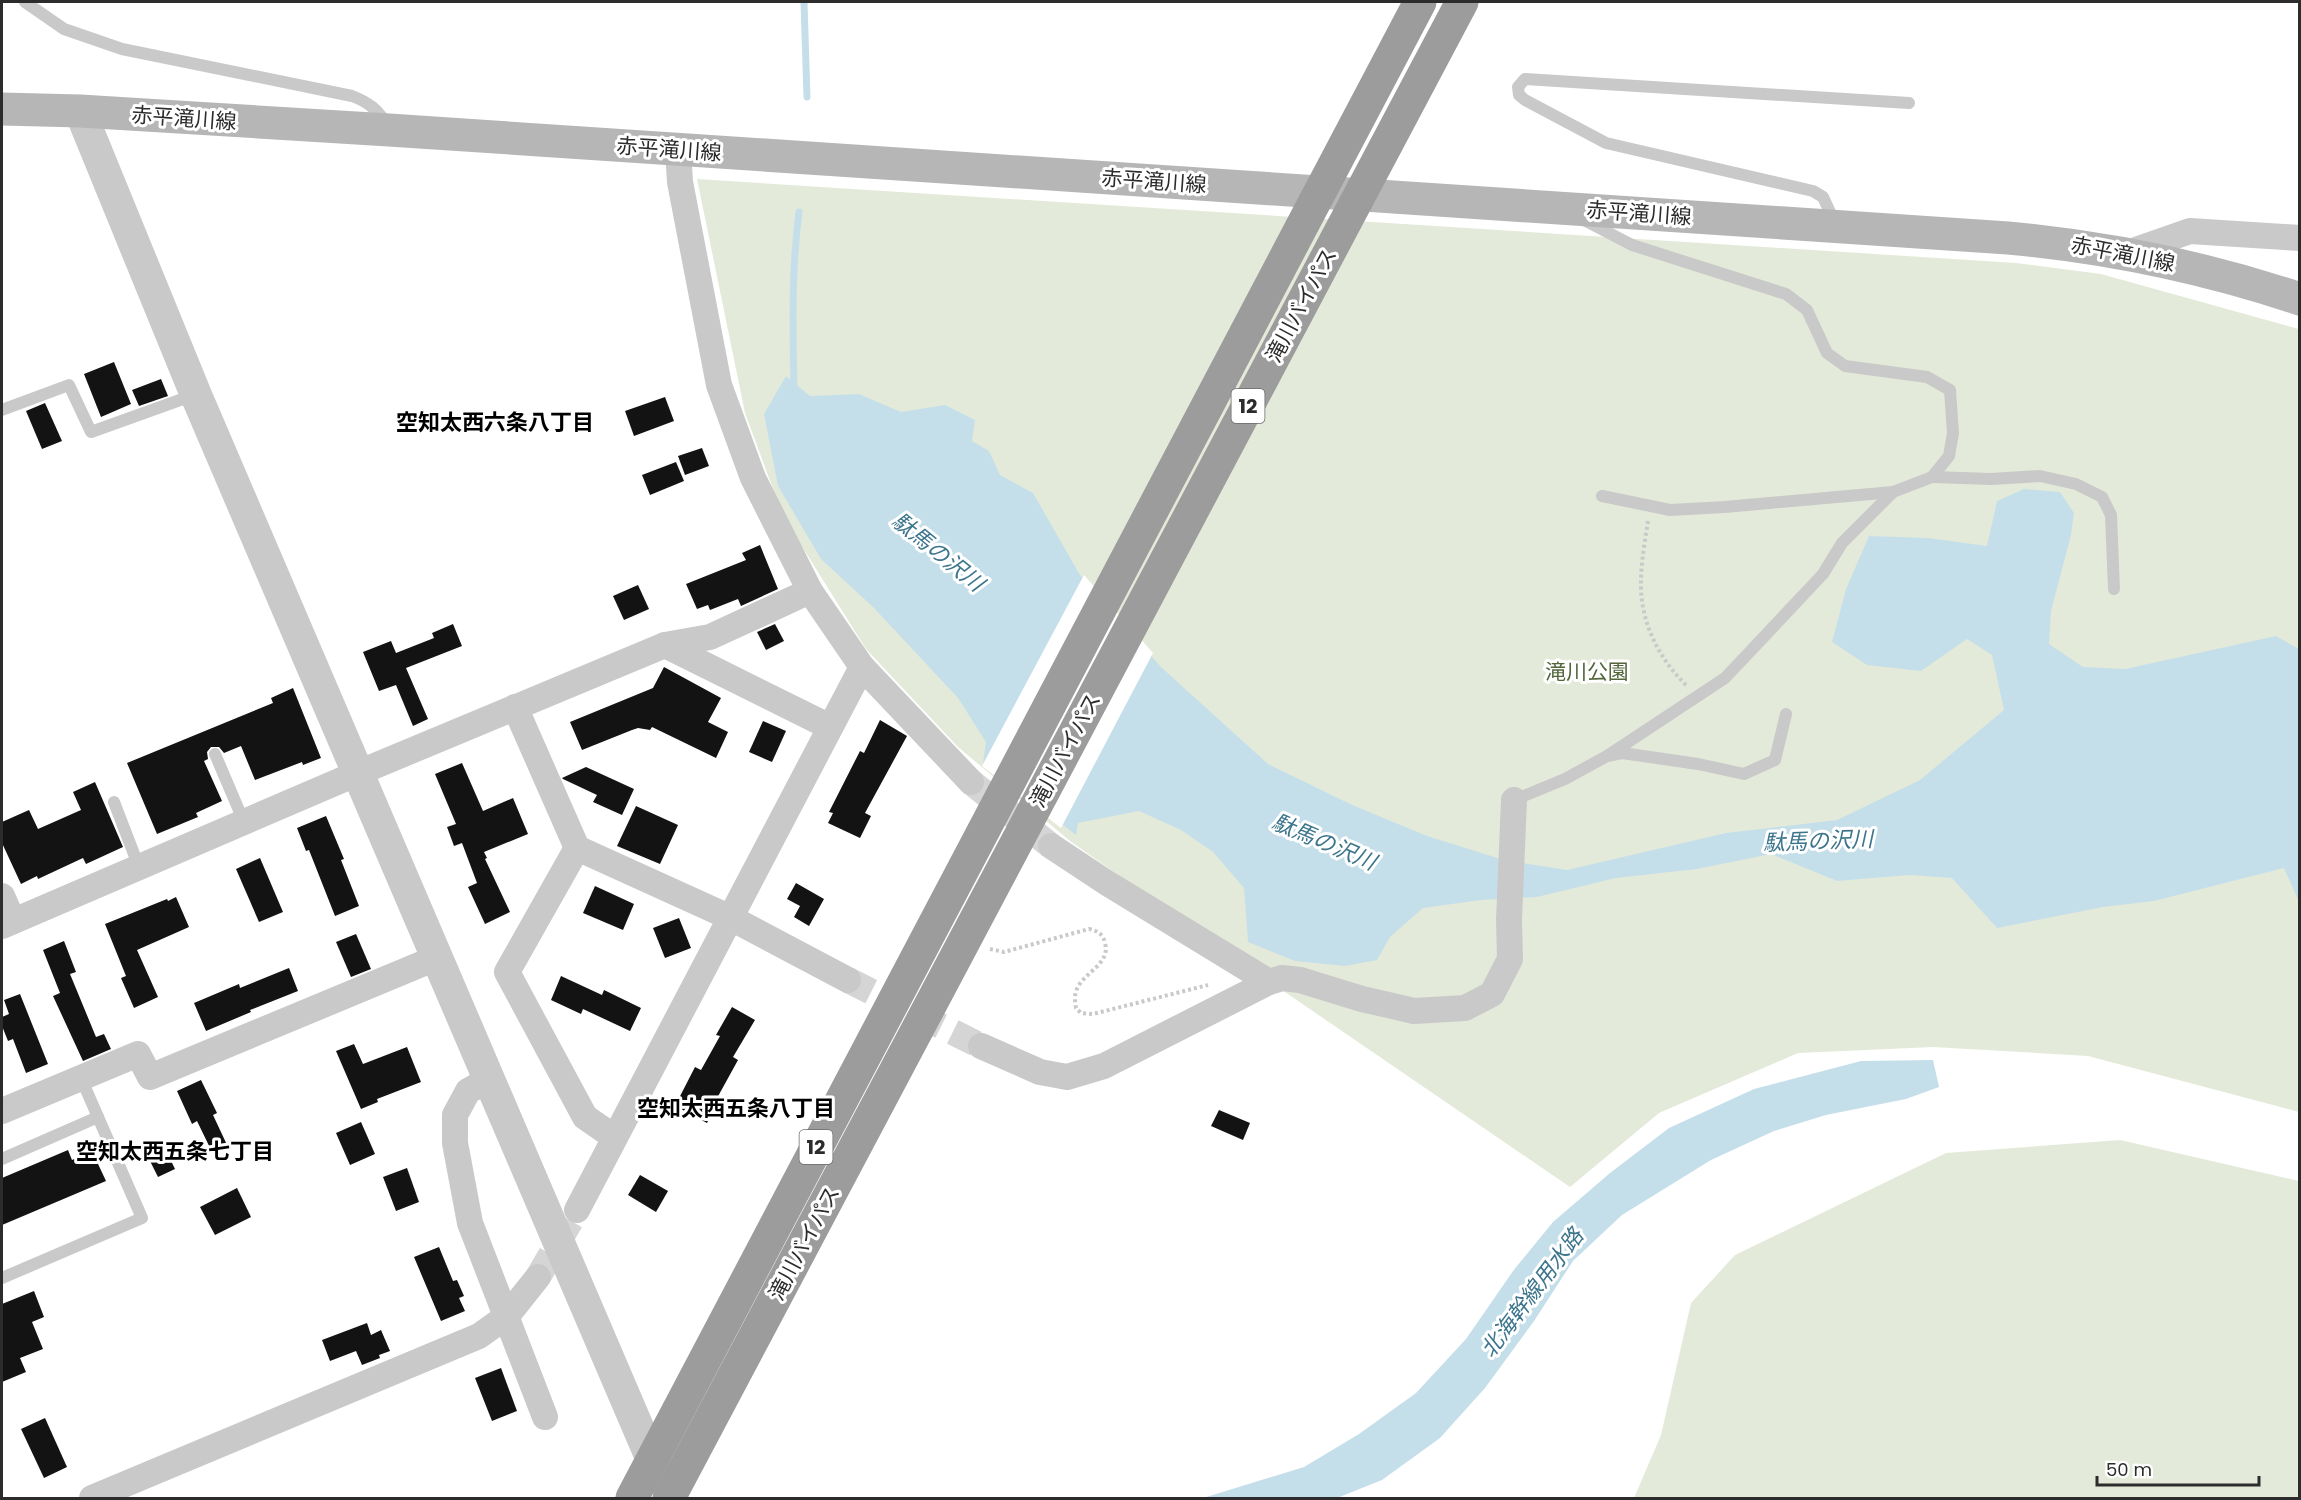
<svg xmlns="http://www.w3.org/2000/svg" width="2301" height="1500" viewBox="0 0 2301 1500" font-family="Poppins,'Noto Sans JP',sans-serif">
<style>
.green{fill:#e4ead9}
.water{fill:#c5dfea}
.pier{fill:#fff}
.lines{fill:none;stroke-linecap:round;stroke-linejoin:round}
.stream{stroke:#c5dfea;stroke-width:7}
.building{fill:#131313}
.minor-tunnel{stroke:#d5d5d5;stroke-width:26;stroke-dasharray:26 13;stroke-linecap:butt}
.path{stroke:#c9c9c9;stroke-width:4;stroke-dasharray:3 3;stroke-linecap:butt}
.service{stroke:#c9c9c9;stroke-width:12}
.minor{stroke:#c9c9c9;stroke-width:26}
.tertiary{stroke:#c9c9c9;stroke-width:32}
.secondary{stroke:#b6b6b6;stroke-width:33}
.trunk{stroke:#9c9c9c;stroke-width:33}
.labels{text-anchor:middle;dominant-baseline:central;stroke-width:6;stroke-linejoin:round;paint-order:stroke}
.shield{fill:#fff;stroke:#6b6b6b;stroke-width:1.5}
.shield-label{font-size:20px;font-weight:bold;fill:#2c2c2c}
.street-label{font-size:21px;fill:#2c2c2c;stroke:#fff}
.park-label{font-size:21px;fill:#53673b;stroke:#fff}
.neighbourhood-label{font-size:22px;font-weight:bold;fill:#000;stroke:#fff}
.water-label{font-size:22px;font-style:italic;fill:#3c758c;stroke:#fff}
</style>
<rect width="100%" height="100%" fill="#fff"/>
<!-- green -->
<g class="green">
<polygon points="697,179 2016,263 2101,274 2299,329 2299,1112 2088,1056 1933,1047 1798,1053 1659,1113 1570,1187 1282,990 1070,841 958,747 866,649 783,516 745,413"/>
<polygon points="2120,1140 2299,1181 2299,1498 1634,1498 1661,1435 1691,1303 1735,1255 1946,1153"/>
</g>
<!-- water -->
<g class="water">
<polygon points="786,376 810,396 859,394 901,412 945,405 975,420 972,441 989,451 1000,475 1033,493 1080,575 1161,667 1268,764 1350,804 1427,836 1504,860 1567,870 1726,833 1837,820 1920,780 2004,710 1992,655 1967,639 1921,671 1867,665 1832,642 1846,589 1869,536 1928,538 1987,546 1997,501 2024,489 2060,492 2074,513 2071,535 2051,611 2049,644 2083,667 2125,669 2276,636 2299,649 2299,902 2284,868 2154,901 2103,907 1997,928 1952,878 1910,875 1837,881 1771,854 1697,869 1616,878 1537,897 1481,900 1423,908 1390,937 1377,960 1345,966 1295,961 1248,942 1244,888 1213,852 1181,830 1139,811 1078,823 1076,835 983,763 986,742 958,698 873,607 821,559 778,486 764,414"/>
<polygon points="1933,1060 1939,1087 1906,1099 1826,1115 1774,1131 1711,1160 1622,1215 1573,1261 1534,1321 1485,1388 1440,1438 1382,1480 1337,1498 1203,1498 1304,1467 1359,1434 1416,1393 1466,1339 1513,1271 1553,1222 1610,1173 1669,1128 1754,1089 1861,1061"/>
</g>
<!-- pier -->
<polygon class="pier" points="1084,575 1153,653 1061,828 982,766"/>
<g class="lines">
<!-- stream -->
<g class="stream">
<polyline points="804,2 807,97"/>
<path d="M794,392C793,330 791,274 799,212"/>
</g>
</g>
<!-- building -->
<g class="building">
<polygon points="114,362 131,404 101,417 84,374"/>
<polygon points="161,379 168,396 139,406 132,390"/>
<polygon points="665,397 674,421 634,436 625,411"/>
<polygon points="45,403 62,441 42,449 26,411"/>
<polygon points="702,448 709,466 685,475 678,456"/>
<polygon points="676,462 684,481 650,495 642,475"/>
<polygon points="760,545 778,589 741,606 738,599 710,610 708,605 697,609 686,584 746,560 742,553"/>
<polygon points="638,585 649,609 624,620 613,596"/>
<polygon points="453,624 462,646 406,668 428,719 413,726 396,685 379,691 363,652 391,641 396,653 434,638 432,633"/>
<polygon points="775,624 784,641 766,650 757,632"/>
<polygon points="664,667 721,698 708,722 728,732 716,758 652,727 650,730 638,728 632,730 582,750 570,722 653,688"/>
<polygon points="293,688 321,758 303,765 302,762 255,780 241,746 224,753 219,747 211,747 207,752 208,759 204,761 222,801 196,813 198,817 157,834 127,763 273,703 271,698"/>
<polygon points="880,720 907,736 865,813 871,816 860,838 828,823 833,813 829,812 860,751 864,753"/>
<polygon points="763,721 786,731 772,762 749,752"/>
<polygon points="462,763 483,811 513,798 528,834 484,852 487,858 485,859 510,912 485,924 468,887 477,883 462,843 454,846 447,827 456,824 435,774"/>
<polygon points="586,767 634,789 622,815 593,802 597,795 563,779 562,778"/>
<polygon points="95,782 123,847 86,864 83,858 38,879 37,876 21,884 2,843 2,822 29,810 38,829 81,810 73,792"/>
<polygon points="636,806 678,825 660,864 617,846"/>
<polygon points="326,816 344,859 341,860 359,906 335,916 309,850 306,851 297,828"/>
<polygon points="260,858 283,912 259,922 236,869"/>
<polygon points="796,883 824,899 809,926 794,917 800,906 787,899"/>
<polygon points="595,886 634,904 623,930 583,913"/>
<polygon points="176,897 189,927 137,950 158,997 134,1008 121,978 126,976 105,924 167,899 168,901"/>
<polygon points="679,918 691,948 665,958 653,928"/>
<polygon points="356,934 371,969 351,977 336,942"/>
<polygon points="64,941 76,972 70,974 96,1037 104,1034 111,1049 83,1061 53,996 60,993 43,950"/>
<polygon points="289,968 298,991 250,1010 251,1012 206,1031 194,1003 239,984 240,988"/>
<polygon points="561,976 602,995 604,990 641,1008 630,1031 583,1009 581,1014 551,1000"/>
<polygon points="20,994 48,1064 26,1073 13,1039 8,1041 2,1026 2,1017 9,1014 4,1000"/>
<polygon points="732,1007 755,1020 733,1057 738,1060 716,1100 718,1101 707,1123 675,1106 695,1067 701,1070 720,1036 716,1035"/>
<polygon points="354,1044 363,1064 407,1047 421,1082 377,1099 378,1102 361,1109 336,1051"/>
<polygon points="201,1080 217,1113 213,1115 228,1147 213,1154 197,1121 192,1124 177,1091"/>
<polygon points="1219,1110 1250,1123 1243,1140 1211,1126"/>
<polygon points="361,1122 375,1154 350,1165 336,1133"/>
<polygon points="161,1140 175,1169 158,1177 144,1149"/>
<polygon points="68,1150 72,1160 92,1151 106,1181 2,1225 2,1178"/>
<polygon points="407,1168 419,1202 396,1211 383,1177"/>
<polygon points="640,1175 668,1191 656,1212 628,1195"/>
<polygon points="237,1188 251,1217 215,1235 200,1207"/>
<polygon points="439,1247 453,1281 457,1280 464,1296 459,1298 465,1311 441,1321 414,1257"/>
<polygon points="34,1291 44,1317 32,1322 43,1349 20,1358 26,1372 2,1382 2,1304"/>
<polygon points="367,1323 371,1335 381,1330 390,1351 379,1355 380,1358 362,1365 356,1351 330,1361 322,1340"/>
<polygon points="501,1368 517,1411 492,1421 475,1378"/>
<polygon points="45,1418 67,1467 44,1478 21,1429"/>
</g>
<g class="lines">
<!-- minor-tunnel -->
<g class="minor-tunnel">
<polyline points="971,782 1051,846"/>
<polyline points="848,980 981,1046"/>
<polyline points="538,1277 577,1210"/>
</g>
<!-- path -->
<g class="path">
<path d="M1648,521C1645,541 1641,562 1641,582C1640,622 1659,659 1687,686"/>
<path d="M990,949L1004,952L1089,929C1098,931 1103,934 1105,943C1111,964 1083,973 1077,989C1074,995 1075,1002 1076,1008L1081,1013L1093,1014L1208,985"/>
</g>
<!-- service -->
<g class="service">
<path d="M25,2L64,29L122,49L352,96C368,102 379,110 387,126"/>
<polyline points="1584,220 1632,245 1786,294 1807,310 1827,353 1845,366 1927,377 1950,390 1953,433 1949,456 1932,477 1893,492 1725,507 1670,510 1602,496"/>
<polyline points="1835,223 1823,197 1813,191 1606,143 1525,100 1519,95 1518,87 1525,79 1909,103"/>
<polyline points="2,410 69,385 91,432 194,395"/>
<polyline points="1932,477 1991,479 2040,476 2076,484 2102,497 2111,515 2114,589"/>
<polyline points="215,754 244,822"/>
<polyline points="1607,756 1725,678 1823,574 1842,543 1893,492"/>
<polyline points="1514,800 1565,779 1607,756 1622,753 1698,764 1744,774 1775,760 1786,714"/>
<polyline points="114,802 139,867"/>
<polyline points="2,1159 98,1117 81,1078"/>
<polyline points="2,1278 142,1218 98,1117"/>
</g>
<!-- minor -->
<g class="minor">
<polyline points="678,150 680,182 719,385 753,478 810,591 862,667 971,782"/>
<polyline points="2127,253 2190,231 2300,238"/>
<polyline points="665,645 710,637 810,591"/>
<polyline points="515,707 577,848 729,917 848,980"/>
<polyline points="1051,846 1107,883 1269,982"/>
<polyline points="577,848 507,972 585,1117 614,1137"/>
<polyline points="2,896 13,921"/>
<polyline points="2,926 358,773 665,645 830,727"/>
<polyline points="981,1046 1040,1072 1067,1077 1104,1066 1269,982 1282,978 1300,980 1362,999 1414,1011 1465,1008 1492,994 1510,959 1509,920 1514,800"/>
<polyline points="488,1080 468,1091 455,1115 455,1143 470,1223 545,1417"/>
<polyline points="2,1111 138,1054 150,1077 436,958"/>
<polyline points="577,1210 862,667"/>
<polyline points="92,1498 479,1336 507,1316 538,1277"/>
</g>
<!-- tertiary -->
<polyline class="tertiary" points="80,111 196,395 661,1481"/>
<!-- secondary -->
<path class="secondary" d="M2,109L80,111L389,130L2008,238C2108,247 2204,267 2300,299"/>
<!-- trunk -->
<g class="trunk">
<polyline points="632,1498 1420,2"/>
<polyline points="669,1498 1462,2"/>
</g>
</g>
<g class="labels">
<!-- shield labels -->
<g class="shield">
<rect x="1231.5" y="389" width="33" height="34" rx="4.5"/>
<rect x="799.5" y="1130" width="33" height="34" rx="4.5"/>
</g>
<g class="shield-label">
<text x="1248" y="406">12</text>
<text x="816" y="1147">12</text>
</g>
<!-- street labels -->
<g class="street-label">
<text transform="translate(184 118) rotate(4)">赤平滝川線</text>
<text transform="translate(669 149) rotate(4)">赤平滝川線</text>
<text transform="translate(1154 181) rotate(4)">赤平滝川線</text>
<text transform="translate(1639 213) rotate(4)">赤平滝川線</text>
<text transform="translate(2123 254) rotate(11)">赤平滝川線</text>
<text transform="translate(1301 305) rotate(-62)">滝川バイパス</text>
<text transform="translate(1065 750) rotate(-62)">滝川バイパス</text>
<text transform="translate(804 1243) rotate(-62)">滝川バイパス</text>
</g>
<!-- park labels -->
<g class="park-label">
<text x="1587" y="671">滝川公園</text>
</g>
<!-- neighbourhood labels -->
<g class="neighbourhood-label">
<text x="495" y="422">空知太西六条八丁目</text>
<text x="736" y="1108">空知太西五条八丁目</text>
<text x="175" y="1151">空知太西五条七丁目</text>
</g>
<!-- water labels -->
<g class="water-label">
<text transform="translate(938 552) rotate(39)">駄馬の沢川</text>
<text transform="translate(1818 841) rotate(-2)">駄馬の沢川</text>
<text transform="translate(1324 842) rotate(23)">駄馬の沢川</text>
<text transform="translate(1532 1293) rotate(-53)">北海幹線用水路</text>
</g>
</g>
<!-- border -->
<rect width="2301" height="1500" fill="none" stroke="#2c2c2c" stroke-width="6"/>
<!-- scale -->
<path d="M2097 1476v9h162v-9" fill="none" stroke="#2c2c2c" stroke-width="3"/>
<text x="2106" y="1476" font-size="18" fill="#2c2c2c" stroke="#ffffff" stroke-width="4.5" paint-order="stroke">50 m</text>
</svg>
